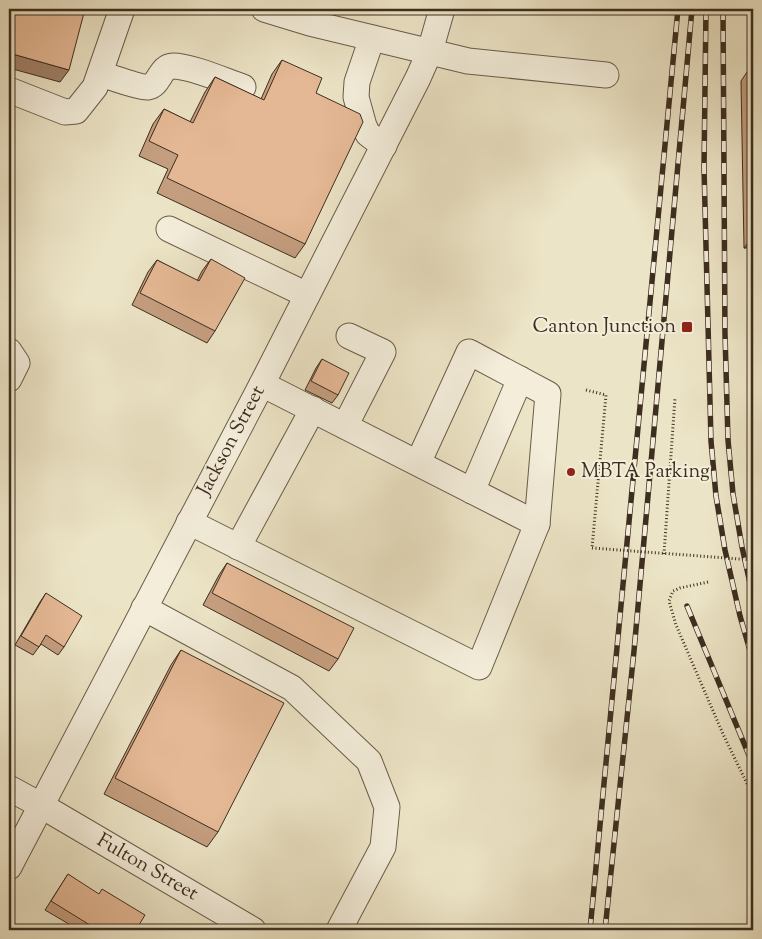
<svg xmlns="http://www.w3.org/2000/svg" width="762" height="939" viewBox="0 0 762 939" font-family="'Sorts Mill Goudy',serif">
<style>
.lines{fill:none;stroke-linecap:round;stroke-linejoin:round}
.minor-casing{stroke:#6a5c49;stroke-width:27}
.path{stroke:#3e2e1f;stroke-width:3;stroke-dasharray:1 2.5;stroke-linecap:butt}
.minor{stroke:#f3edda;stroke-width:25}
.rail-casing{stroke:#3e2e1f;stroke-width:5.5}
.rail{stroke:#f3edda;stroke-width:4;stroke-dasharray:11;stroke-linecap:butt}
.path-bridge{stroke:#3e2e1f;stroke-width:3;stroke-dasharray:1 2.5;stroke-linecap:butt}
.wall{fill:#c49e7f;stroke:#3e2e1f}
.shaded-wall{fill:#a08168;stroke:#3e2e1f}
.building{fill:#e4b894;stroke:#3e2e1f}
.poi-dot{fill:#8f2418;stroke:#f3edda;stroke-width:2}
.labels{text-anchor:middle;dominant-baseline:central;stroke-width:4;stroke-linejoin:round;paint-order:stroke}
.poi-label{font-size:20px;fill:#3e2e1f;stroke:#f3edda;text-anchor:end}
.street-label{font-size:20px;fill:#3e2e1f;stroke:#f3edda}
</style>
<rect width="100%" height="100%" fill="#ece4c6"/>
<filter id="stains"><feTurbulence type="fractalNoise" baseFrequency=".004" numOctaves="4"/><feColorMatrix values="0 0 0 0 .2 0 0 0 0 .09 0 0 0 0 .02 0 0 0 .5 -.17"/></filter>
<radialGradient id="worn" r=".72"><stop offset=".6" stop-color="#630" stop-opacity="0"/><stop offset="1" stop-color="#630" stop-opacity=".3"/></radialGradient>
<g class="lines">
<!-- minor casing -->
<g class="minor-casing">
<g id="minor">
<polyline points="264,9 310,23 468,61 606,75"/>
<polyline points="372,38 357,82 356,97 364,126 368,134 384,146"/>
<path d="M100,74C109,76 140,88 148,87C160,85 160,66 173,66C191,66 225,81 243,87"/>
<polyline points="9,90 65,112 76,111 95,87 122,9"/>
<polyline points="169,229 307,295"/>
<polyline points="9,351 17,363 9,379"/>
<polyline points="345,426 383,352 349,336"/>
<polyline points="418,463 469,352 548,394 537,524"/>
<polyline points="472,491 520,379"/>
<polyline points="189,522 479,667 537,524 262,384"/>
<polyline points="238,547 313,409"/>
<polyline points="144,608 292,688 369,761 387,807 383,847 339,930"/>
<polyline points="9,788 42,806 253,930"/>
<polyline points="9,867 262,384 418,78 430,51 442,9"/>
</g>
</g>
<!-- path -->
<g class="path">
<polyline points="586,390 606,395 592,548"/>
<polyline points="664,554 675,398"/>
<polyline points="708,582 680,588 673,591 669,601 676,625 723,734 753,796"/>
</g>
<!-- minor -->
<use href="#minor" class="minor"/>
<!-- rail casing -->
<g class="rail-casing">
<g id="rail">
<polyline points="706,9 704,168 711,441 716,496 725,550 740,616 753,661"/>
<polyline points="723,9 725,334 728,440 733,494 742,547 753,597"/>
<polyline points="687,606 753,765"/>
<polyline points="590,930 678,9"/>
<polyline points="605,930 634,651 692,9"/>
</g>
</g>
<!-- rail -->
<use href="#rail" class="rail"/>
<!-- path-bridge -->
<polyline class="path-bridge" points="592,548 753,560"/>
</g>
<!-- wall -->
<g class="wall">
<polygon points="282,60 316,93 305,244 295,258 157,193 168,169 139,156 153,124 164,109 190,122 205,92 215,77 261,99 272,74"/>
<polygon points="753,68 753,247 744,248 741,81 749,69"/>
<polygon points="211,259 215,331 207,343 132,305 148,272 157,260 197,281 202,271"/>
<polygon points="322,359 338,395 332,403 305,390 316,368"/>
<polygon points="227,563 338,659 329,671 203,605 219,575"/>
<polygon points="46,593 64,647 58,655 41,644 33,655 15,645 40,602"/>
<polygon points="181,650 218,832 207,847 104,794 171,665"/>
<polygon points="68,874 136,930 79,930 45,910"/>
</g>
<!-- shaded-wall -->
<g class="shaded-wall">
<polygon points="9,53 69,70 60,82 9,68"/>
<polygon points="753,236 753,247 744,248"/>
</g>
<!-- building -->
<g class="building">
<polygon points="14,9 85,9 69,70 9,53 9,15"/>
<polygon points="282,60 322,78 316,93 360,114 363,122 305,244 167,178 178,155 149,141 164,109 193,123 215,77 264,100"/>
<polygon points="753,68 753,236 749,69"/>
<polygon points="211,259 245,278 215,331 140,293 157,260 199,281"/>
<polygon points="322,359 349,373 338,395 311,381"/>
<polygon points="227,563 354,628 338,659 212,593"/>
<polygon points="46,593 82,616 64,647 46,635 39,647 21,636"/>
<polygon points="181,650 284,703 218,832 115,778"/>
<polygon points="68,874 99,894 102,889 145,915 136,930 98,930 51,901"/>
</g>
<!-- markers -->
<g class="poi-dot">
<rect x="681" y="321" width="12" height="12" rx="2.5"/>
<circle cx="571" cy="472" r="5"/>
</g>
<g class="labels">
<!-- poi labels -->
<g class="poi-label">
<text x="676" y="327">Canton Junction</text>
<text x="581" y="472" text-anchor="start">MBTA Parking</text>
</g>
<!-- street labels -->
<g class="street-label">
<text transform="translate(232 441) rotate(-62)">Jackson Street</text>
<text transform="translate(147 868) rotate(30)">Fulton Street</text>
</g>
</g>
<!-- margin -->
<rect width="762" height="939" fill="none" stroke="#ece4c6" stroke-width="30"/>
<rect x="10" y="10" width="742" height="919" fill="none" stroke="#3e2e1f" stroke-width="2.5"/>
<rect x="15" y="15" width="732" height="909" fill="none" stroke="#3e2e1f"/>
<rect width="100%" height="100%" filter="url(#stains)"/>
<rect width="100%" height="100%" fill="url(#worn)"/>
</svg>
